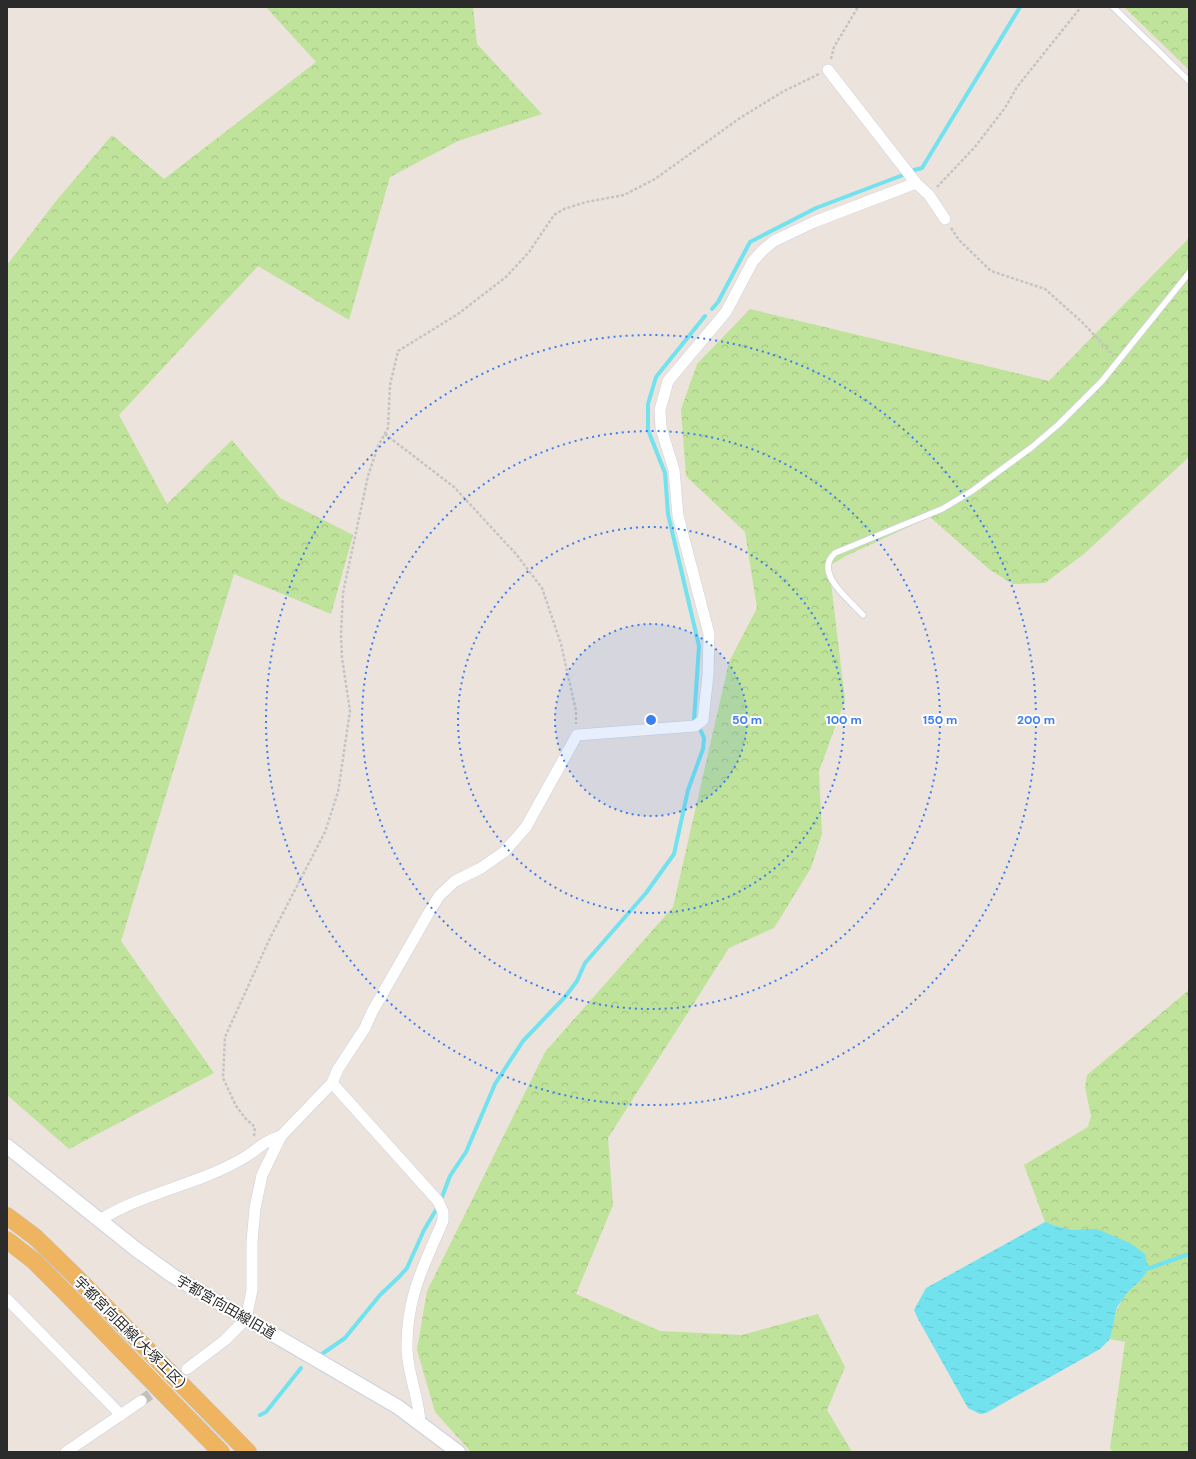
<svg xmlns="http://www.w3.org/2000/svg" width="1196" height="1459" viewBox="0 0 1196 1459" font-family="'DM Sans','Noto Sans JP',sans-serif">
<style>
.forest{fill:url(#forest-crowns)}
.water{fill:url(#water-ripples)}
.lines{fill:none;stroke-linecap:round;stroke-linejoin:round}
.stream{stroke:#71e2ee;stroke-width:4}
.minor-tunnel{stroke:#c5beb9;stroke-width:11;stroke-dasharray:11 5.5;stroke-linecap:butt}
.service-casing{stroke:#cbd1dc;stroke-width:7}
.minor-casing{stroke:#cbd1dc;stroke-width:12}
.tertiary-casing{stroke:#cbd1dc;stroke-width:16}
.primary-casing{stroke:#c4c4c4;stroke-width:18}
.path{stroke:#c4c4c4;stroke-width:2.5;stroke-dasharray:3 2;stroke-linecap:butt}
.service{stroke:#fff;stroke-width:5.5}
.minor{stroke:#fff;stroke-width:11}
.tertiary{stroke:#fff;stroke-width:14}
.primary{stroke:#efb45f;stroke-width:17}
.ring{fill:none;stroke:#3d7eee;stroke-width:2;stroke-dasharray:2 4}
.labels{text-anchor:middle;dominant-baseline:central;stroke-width:4;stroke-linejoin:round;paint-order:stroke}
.street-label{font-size:14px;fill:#2b2b2b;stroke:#fff}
.centre{fill:#3d7eee;stroke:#fff;stroke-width:2}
.ring-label{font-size:12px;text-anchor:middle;font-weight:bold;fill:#3d7eee;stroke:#fff;stroke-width:4;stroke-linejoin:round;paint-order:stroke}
</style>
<defs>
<pattern id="forest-crowns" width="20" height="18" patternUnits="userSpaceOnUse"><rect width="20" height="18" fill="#bfe39a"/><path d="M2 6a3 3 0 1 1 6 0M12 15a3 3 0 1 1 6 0" fill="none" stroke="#a4c385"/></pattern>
<pattern id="water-ripples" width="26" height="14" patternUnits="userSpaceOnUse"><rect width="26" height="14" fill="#71e2ee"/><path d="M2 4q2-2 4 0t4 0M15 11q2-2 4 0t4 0" fill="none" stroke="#62c2cc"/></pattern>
</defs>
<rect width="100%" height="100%" fill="#ece3dd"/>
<!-- forest -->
<g class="forest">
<polygon points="266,7 473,7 477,44 542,114 458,141 390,177 349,320 258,266 119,415 167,504 232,440 280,498 353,535 331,614 234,574 121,941 214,1073 69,1149 7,1095 7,265 56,201 112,135 164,179 316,62"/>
<polygon points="1124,7 1189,7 1189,70"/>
<polygon points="1189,238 1189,457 1084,554 1045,583 1013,584 990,570 930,517 846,556 829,566 845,700 819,771 822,834 811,868 774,928 729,948 608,1138 613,1205 576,1294 660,1331 742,1335 818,1314 845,1367 827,1410 852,1452 471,1452 435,1412 417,1350 427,1291 545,1052 673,907 729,662 757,608 745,532 686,476 681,409 697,364 750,309 1049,381"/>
<path d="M1189,990V1452H1113L1110,1448L1125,1342L1110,1339C1116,1310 1117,1301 1140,1281L1073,1230L1056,1226L1045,1222L1024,1165L1088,1127L1091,1116L1085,1087L1087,1075Z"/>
</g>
<!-- water -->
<polygon class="water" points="1045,1222 1056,1226 1073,1230 1097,1229 1130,1243 1145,1254 1148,1270 1140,1281 1128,1292 1117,1307 1110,1339 1100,1349 986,1413 980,1414 968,1408 918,1319 914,1310 926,1288"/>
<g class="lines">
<!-- stream -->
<g class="stream">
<polyline points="914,170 922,168 1020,7"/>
<polyline points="712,309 718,302 750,242 816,208 903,175"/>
<polyline points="694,720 699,646 668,514 665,473 648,430 648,404 656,377 705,316"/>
<polyline points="442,1197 450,1176 466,1152 495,1084 523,1041 565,997 577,981 585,963 646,893 674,854 688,790 703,749 704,738 701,731"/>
<polyline points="1144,1270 1189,1254"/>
<polyline points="322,1354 345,1338 380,1295 400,1276 407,1268 424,1230 436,1210"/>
<polyline points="260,1415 266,1412 301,1368"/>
</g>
<!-- minor-tunnel -->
<polyline class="minor-tunnel" points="141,1401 179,1374"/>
<!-- service casing -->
<g class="service-casing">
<g id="service">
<polyline points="1113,7 1189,81"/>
<path d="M863,615C849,599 813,573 835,553L942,509L972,491L1032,447L1059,424L1102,381L1189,273"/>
</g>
</g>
<!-- minor casing -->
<g class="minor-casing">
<g id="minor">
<polyline points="828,70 916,183 929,195 945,219"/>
<path d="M332,1083L438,1201L443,1212V1221C423,1267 406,1298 407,1350C408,1375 419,1398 420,1423"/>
<path d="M100,1220C143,1193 196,1185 240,1160C257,1151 261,1142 281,1136"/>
<polyline points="7,1299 121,1415"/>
<polyline points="187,1369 225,1340 246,1319 252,1290 252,1242 255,1208 262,1175 281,1136 332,1083 338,1069 365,1028 372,1012 428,914 439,896 455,881 481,868 504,852 526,827 577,735 695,726 703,720 708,675 709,634 678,516 674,470 661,428 660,410 668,381 726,312 753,261 763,250 774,241 814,222 916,183"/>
<polyline points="66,1452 141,1401"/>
</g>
</g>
<!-- tertiary casing -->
<g class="tertiary-casing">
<polyline id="tertiary" points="7,1146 137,1250 173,1276 398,1407 458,1452"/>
</g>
<!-- primary casing -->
<g class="primary-casing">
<g id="primary">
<polyline points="7,1216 35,1237 75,1276 248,1452"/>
<polyline points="7,1240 34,1261 61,1288 221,1452"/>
</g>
</g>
<!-- path -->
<g class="path">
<polyline points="831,59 834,47 858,7"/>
<polyline points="937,187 974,148 1005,108 1017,87 1081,7"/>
<polyline points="951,228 959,240 991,271 1045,289 1082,322 1113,355"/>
<polyline points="385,434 454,487 516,554 542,588 561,644 576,711 576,724"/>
<polyline points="254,1136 255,1127 246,1119 236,1106 223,1078 225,1037 270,938 325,832 338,792 350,711 342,658 341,634 343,593 368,476 378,446 388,428 390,385 398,351 458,314 506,277 529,252 554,215 564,209 586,202 624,195 655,179 740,118 784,91 819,74"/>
</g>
<!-- service -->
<use href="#service" class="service"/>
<!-- minor -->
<use href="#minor" class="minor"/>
<!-- tertiary -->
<use href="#tertiary" class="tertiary"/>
<!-- primary -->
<use href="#primary" class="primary"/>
</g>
<!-- distance rings -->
<circle cx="651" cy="720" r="96" fill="#3d7eee" fill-opacity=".12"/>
<g class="ring">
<circle cx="651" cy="720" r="96"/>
<circle cx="651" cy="720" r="193"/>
<circle cx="651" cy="720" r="289"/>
<circle cx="651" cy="720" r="385"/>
</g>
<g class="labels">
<!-- street labels -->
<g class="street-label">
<text transform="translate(226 1307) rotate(30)">宇都宮向田線旧道</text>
<text transform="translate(130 1332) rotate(45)">宇都宮向田線(大塚工区)</text>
</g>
</g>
<circle cx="651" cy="720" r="6" class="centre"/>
<g class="ring-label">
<text x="747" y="724">50 m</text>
<text x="844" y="724">100 m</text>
<text x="940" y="724">150 m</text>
<text x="1036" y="724">200 m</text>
</g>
<!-- border -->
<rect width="1196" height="1459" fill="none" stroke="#2b2b2b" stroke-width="16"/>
</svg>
